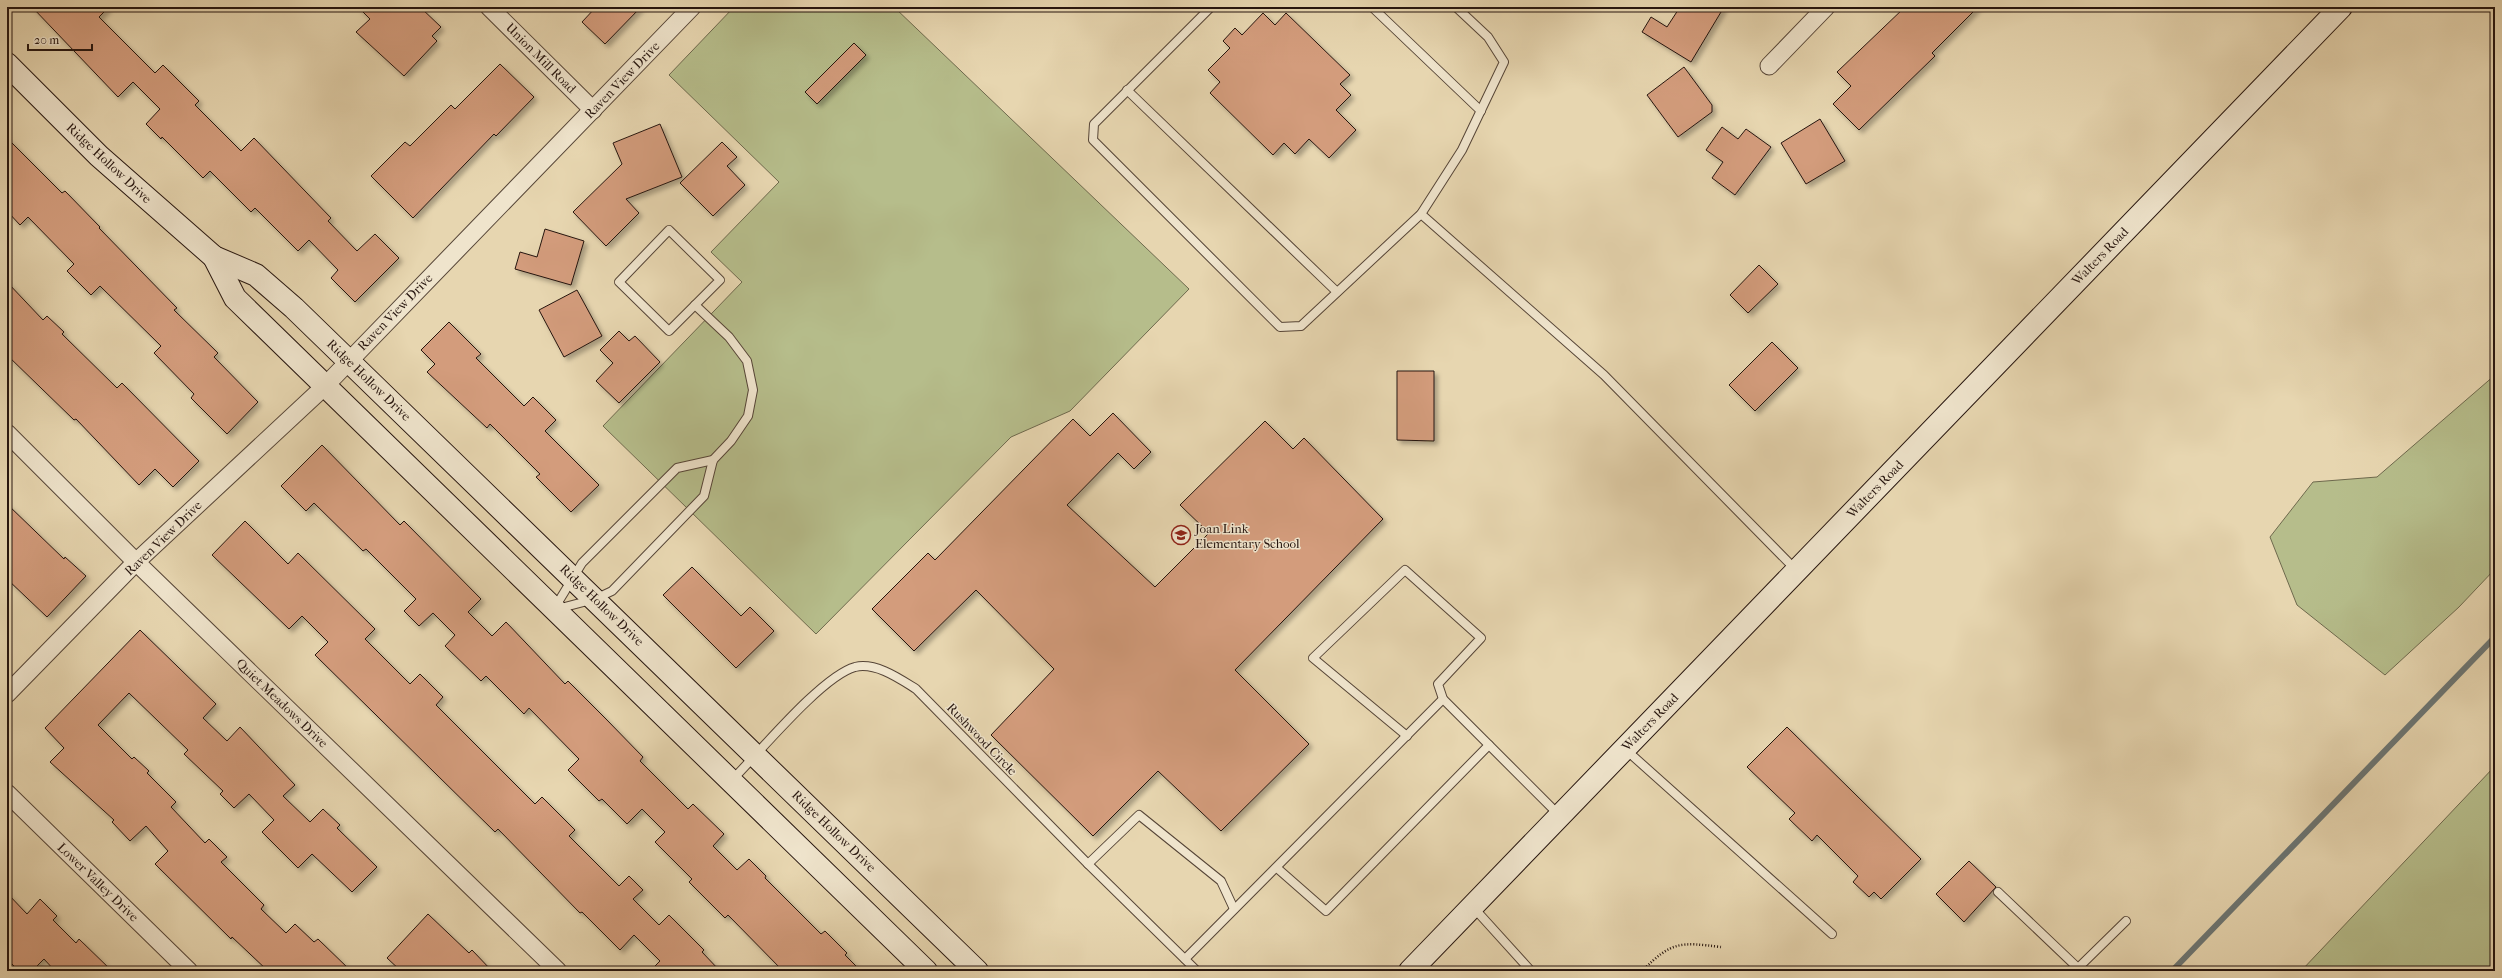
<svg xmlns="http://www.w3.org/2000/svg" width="2502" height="978" viewBox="0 0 2502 978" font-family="'IM FELL French Canon',serif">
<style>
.green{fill:#b6bd8b;stroke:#6e694d}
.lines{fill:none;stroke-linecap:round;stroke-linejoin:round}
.stream{stroke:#6c7674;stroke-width:6}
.building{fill:#d39c7b;stroke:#26150f;filter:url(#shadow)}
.lane-casing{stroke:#564537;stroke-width:10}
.street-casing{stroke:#564537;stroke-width:19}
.secondary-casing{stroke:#26150f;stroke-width:24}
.path{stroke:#26150f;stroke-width:2.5;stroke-dasharray:1 2;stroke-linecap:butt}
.lane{stroke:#efe4cc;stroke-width:8}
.street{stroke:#efe4cc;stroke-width:17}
.secondary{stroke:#efe4cc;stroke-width:22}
.labels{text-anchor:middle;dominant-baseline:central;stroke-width:3;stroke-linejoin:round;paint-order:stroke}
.street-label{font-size:13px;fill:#26150f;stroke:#efe4cc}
.poi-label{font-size:13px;fill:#26150f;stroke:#efe4cc;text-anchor:start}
</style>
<defs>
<filter id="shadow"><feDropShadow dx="3.5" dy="3.5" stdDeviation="2" flood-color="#0004"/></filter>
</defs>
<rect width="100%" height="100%" fill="#e7d6b0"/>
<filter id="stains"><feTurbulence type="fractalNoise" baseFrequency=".005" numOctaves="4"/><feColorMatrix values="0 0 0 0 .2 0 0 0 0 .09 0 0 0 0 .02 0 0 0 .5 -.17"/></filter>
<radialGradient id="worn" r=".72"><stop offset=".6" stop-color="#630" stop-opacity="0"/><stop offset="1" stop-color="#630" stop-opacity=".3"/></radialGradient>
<!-- green -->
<g class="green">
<polygon points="734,7 894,7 1189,289 1070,411 1011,437 816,634 603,426 742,282 711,252 779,182 669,75"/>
<polygon points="2495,375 2495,569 2459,607 2385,675 2297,605 2270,537 2313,482 2377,477"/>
<polygon points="2495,766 2495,971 2301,971"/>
</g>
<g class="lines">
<!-- stream -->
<polyline class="stream" points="2172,971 2495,637"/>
</g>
<!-- building -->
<g class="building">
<polygon points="32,7 109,7 99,17 155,73 163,65 199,101 195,105 241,151 254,138 331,218 328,221 357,251 375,234 399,258 355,302 331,278 338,270 309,240 298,251 255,208 251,212 210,171 203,178 162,137 161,139 146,124 160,109 133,82 118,97"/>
<polygon points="358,7 420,7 441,27 432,36 437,41 404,76 356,32 370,19"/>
<polygon points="596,7 641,7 605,44 582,22"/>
<polygon points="1680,7 1724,7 1691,62 1642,32 1651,17 1667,27"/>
<polygon points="1905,7 1978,7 1932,53 1935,56 1859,130 1833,104 1851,86 1837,72"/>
<polygon points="1263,13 1275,25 1286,13 1350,75 1340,84 1351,95 1336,110 1356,130 1329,158 1309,139 1295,154 1284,143 1273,155 1210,93 1220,82 1208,70 1230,48 1223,41 1235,28 1242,35"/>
<polygon points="854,43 866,55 817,104 805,92"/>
<polygon points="500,64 534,97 496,136 494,134 413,218 371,176 405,142 410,146 451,105 455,109"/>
<polygon points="1684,67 1712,105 1712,112 1678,137 1647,95"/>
<polygon points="1820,119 1845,161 1806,184 1781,143"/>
<polygon points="660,124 682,177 626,199 639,213 606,246 573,212 622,164 613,143"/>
<polygon points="1722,127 1738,139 1746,129 1771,147 1735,195 1712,178 1723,162 1706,150"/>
<polygon points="7,138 62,193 65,191 100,227 99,228 177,308 174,310 218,353 214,357 258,402 227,434 191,398 194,394 154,353 161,346 100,286 91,295 67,271 74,264 28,217 20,225 7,211"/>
<polygon points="722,142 737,157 727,166 745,185 713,216 680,183"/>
<polygon points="545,229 584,241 571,285 515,269 520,252 537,257"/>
<polygon points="1759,265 1778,284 1748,313 1730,295"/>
<polygon points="7,282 43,320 47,316 64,332 62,334 117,388 122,383 199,461 173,487 155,469 139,485 76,419 74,420 7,355"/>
<polygon points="577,290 602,336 564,357 539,310"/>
<polygon points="449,322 481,354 476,358 524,406 533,397 556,420 545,431 599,485 571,512 536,477 540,474 490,424 487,428 427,372 435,364 421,350"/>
<polygon points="619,331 629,341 635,336 660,362 619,403 596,381 613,363 600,350"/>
<polygon points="1772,342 1798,368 1755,411 1729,385"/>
<polygon points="1397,371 1434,371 1434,441 1397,440"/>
<polygon points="1113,413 1151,452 1134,469 1118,453 1067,505 1155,587 1209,533 1180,505 1265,421 1293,449 1304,438 1383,519 1235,670 1309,744 1221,831 1158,771 1093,836 991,735 1054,669 976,590 914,651 872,609 928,553 935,560 1073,419 1090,436"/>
<polygon points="322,445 400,525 404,521 481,599 468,612 492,636 506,622 565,684 568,681 606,719 643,757 640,761 688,809 693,804 724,834 713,846 737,870 749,859 766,876 765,878 821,934 825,931 847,953 845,955 861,971 783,971 728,915 725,918 689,882 692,879 655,842 665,832 642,809 627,824 602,799 599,801 568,770 579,759 529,708 524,714 486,676 481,681 445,646 455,635 433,613 419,626 404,611 416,599 366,549 363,551 314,503 306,511 281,486"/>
<polygon points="7,504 64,559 65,557 86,576 47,617 7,579"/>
<polygon points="245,521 288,564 298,553 375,629 365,639 410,684 420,674 443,697 436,705 535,804 542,797 575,830 569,836 619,886 629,876 643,890 633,899 659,925 669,915 704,950 702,952 720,971 650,971 660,961 634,935 620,950 582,912 580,913 498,829 495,832 315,655 328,642 302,616 289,629 212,555"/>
<polygon points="692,567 741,616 750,607 774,631 736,668 663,595"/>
<polygon points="140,630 216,704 203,718 227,741 240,727 295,785 283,796 310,822 323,809 340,825 337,828 377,867 352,892 312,854 298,868 262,832 274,820 249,794 234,808 220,794 223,791 184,754 188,750 129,693 98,725 132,759 134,757 149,771 147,773 176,802 171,807 205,843 209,839 227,857 221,862 264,905 261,909 286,933 295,924 314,942 318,939 351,971 268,971 232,937 231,939 155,864 168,851 146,826 130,841 112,822 114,820 50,762 64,748 45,728"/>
<polygon points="1787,727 1921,859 1881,899 1874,892 1869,897 1853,882 1858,876 1817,835 1812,841 1789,819 1795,813 1747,767"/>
<polygon points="1969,861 1996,887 1964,922 1936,894"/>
<polygon points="7,893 27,914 40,899 57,916 53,920 76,943 79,939 112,971 55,971 44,959 32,971 19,971 7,959"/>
<polygon points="428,914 469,953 472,950 492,971 401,971 387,958"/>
</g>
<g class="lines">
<!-- lane casing -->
<g class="lane-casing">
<g id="lane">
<polyline points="1211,7 1094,124 1093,140 1280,327 1301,326 1421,214 1462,150 1504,62 1488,37 1456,7"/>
<polyline points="1372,7 1481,111"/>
<polyline points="1127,90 1337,292"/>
<polyline points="1421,214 1604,375 1796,570"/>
<polygon points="669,230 720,280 669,331 619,282"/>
<polyline points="554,609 582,563 677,468 713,460"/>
<polyline points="557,609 595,599 612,591 704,496 713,460 731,441 748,416 753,390 747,361 729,337 695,305"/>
<polyline points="1407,736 1313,658 1405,570 1481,638 1438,684 1443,699 1559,815"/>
<polyline points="1625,749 1832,934"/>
<path d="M732,780C759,753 822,676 855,667C876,662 900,679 916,689L1088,864L1197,971"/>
<polyline points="1088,864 1139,815 1221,881 1234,909"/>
<polyline points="1277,868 1326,911 1489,745"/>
<polyline points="1998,892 2078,968 2075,971"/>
<polyline points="1473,907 1531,971"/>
<polyline points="1185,959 1443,699"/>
<polyline points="2078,968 2126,921"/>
</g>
</g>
<!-- street casing -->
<g class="street-casing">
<g id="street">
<polyline points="489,7 593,110"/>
<polyline points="1769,66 1826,7"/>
<polyline points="7,433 136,562 558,971"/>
<polyline points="7,694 136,562 325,386 692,7"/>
<polyline points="7,793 189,971"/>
</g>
</g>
<!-- secondary casing -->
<g class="secondary-casing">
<g id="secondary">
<polyline points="7,64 99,156 214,257 256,275 294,308 977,971"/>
<polyline points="214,257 235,298 926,971"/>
<polyline points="1410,971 2341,7"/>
</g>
</g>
<!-- path -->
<path class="path" d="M1642,971C1672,941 1680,942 1721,947"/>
<!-- lane -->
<use href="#lane" class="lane"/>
<!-- street -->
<use href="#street" class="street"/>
<!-- secondary -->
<use href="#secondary" class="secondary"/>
</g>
<!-- icons -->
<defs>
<g id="school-ring" transform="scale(1)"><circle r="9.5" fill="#efe4cc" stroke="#8f2418" stroke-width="1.5"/><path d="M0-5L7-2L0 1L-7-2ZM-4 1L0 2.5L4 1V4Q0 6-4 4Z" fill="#8f2418"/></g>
</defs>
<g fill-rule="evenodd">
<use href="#school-ring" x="1181" y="535"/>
</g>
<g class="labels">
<!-- street labels -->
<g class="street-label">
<text transform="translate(541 58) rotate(45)">Union Mill Road</text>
<text transform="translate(622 80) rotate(-46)">Raven View Drive</text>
<text transform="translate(109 163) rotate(43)">Ridge Hollow Drive</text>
<text transform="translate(2100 256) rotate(-46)">Walters Road</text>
<text transform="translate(395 312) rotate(-46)">Raven View Drive</text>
<text transform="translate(369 380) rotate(44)">Ridge Hollow Drive</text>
<text transform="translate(1875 489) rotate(-46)">Walters Road</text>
<text transform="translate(163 538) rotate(-44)">Raven View Drive</text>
<text transform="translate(602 605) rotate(44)">Ridge Hollow Drive</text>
<text transform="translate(282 703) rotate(44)">Quiet Meadows Drive</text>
<text transform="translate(1650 722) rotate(-46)">Walters Road</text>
<text transform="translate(982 739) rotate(46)">Rushwood Circle</text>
<text transform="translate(834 831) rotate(44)">Ridge Hollow Drive</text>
<text transform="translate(98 882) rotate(44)">Lower Valley Drive</text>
</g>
<!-- poi labels -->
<g class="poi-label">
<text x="1195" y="528">Joan Link<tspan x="1195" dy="15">Elementary School</tspan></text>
</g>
</g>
<!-- margin -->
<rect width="2502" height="978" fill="none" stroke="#e7d6b0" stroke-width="24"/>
<rect x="8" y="8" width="2486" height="962" fill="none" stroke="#26150f" stroke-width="2"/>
<rect x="12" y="12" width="2478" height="954" fill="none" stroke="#26150f"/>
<!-- scale -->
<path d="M28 44v6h64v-6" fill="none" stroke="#26150f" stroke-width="2"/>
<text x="34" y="44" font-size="12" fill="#26150f" stroke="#efe4cc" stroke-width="3" paint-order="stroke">20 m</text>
<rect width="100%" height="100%" filter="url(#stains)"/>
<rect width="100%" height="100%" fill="url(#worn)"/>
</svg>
